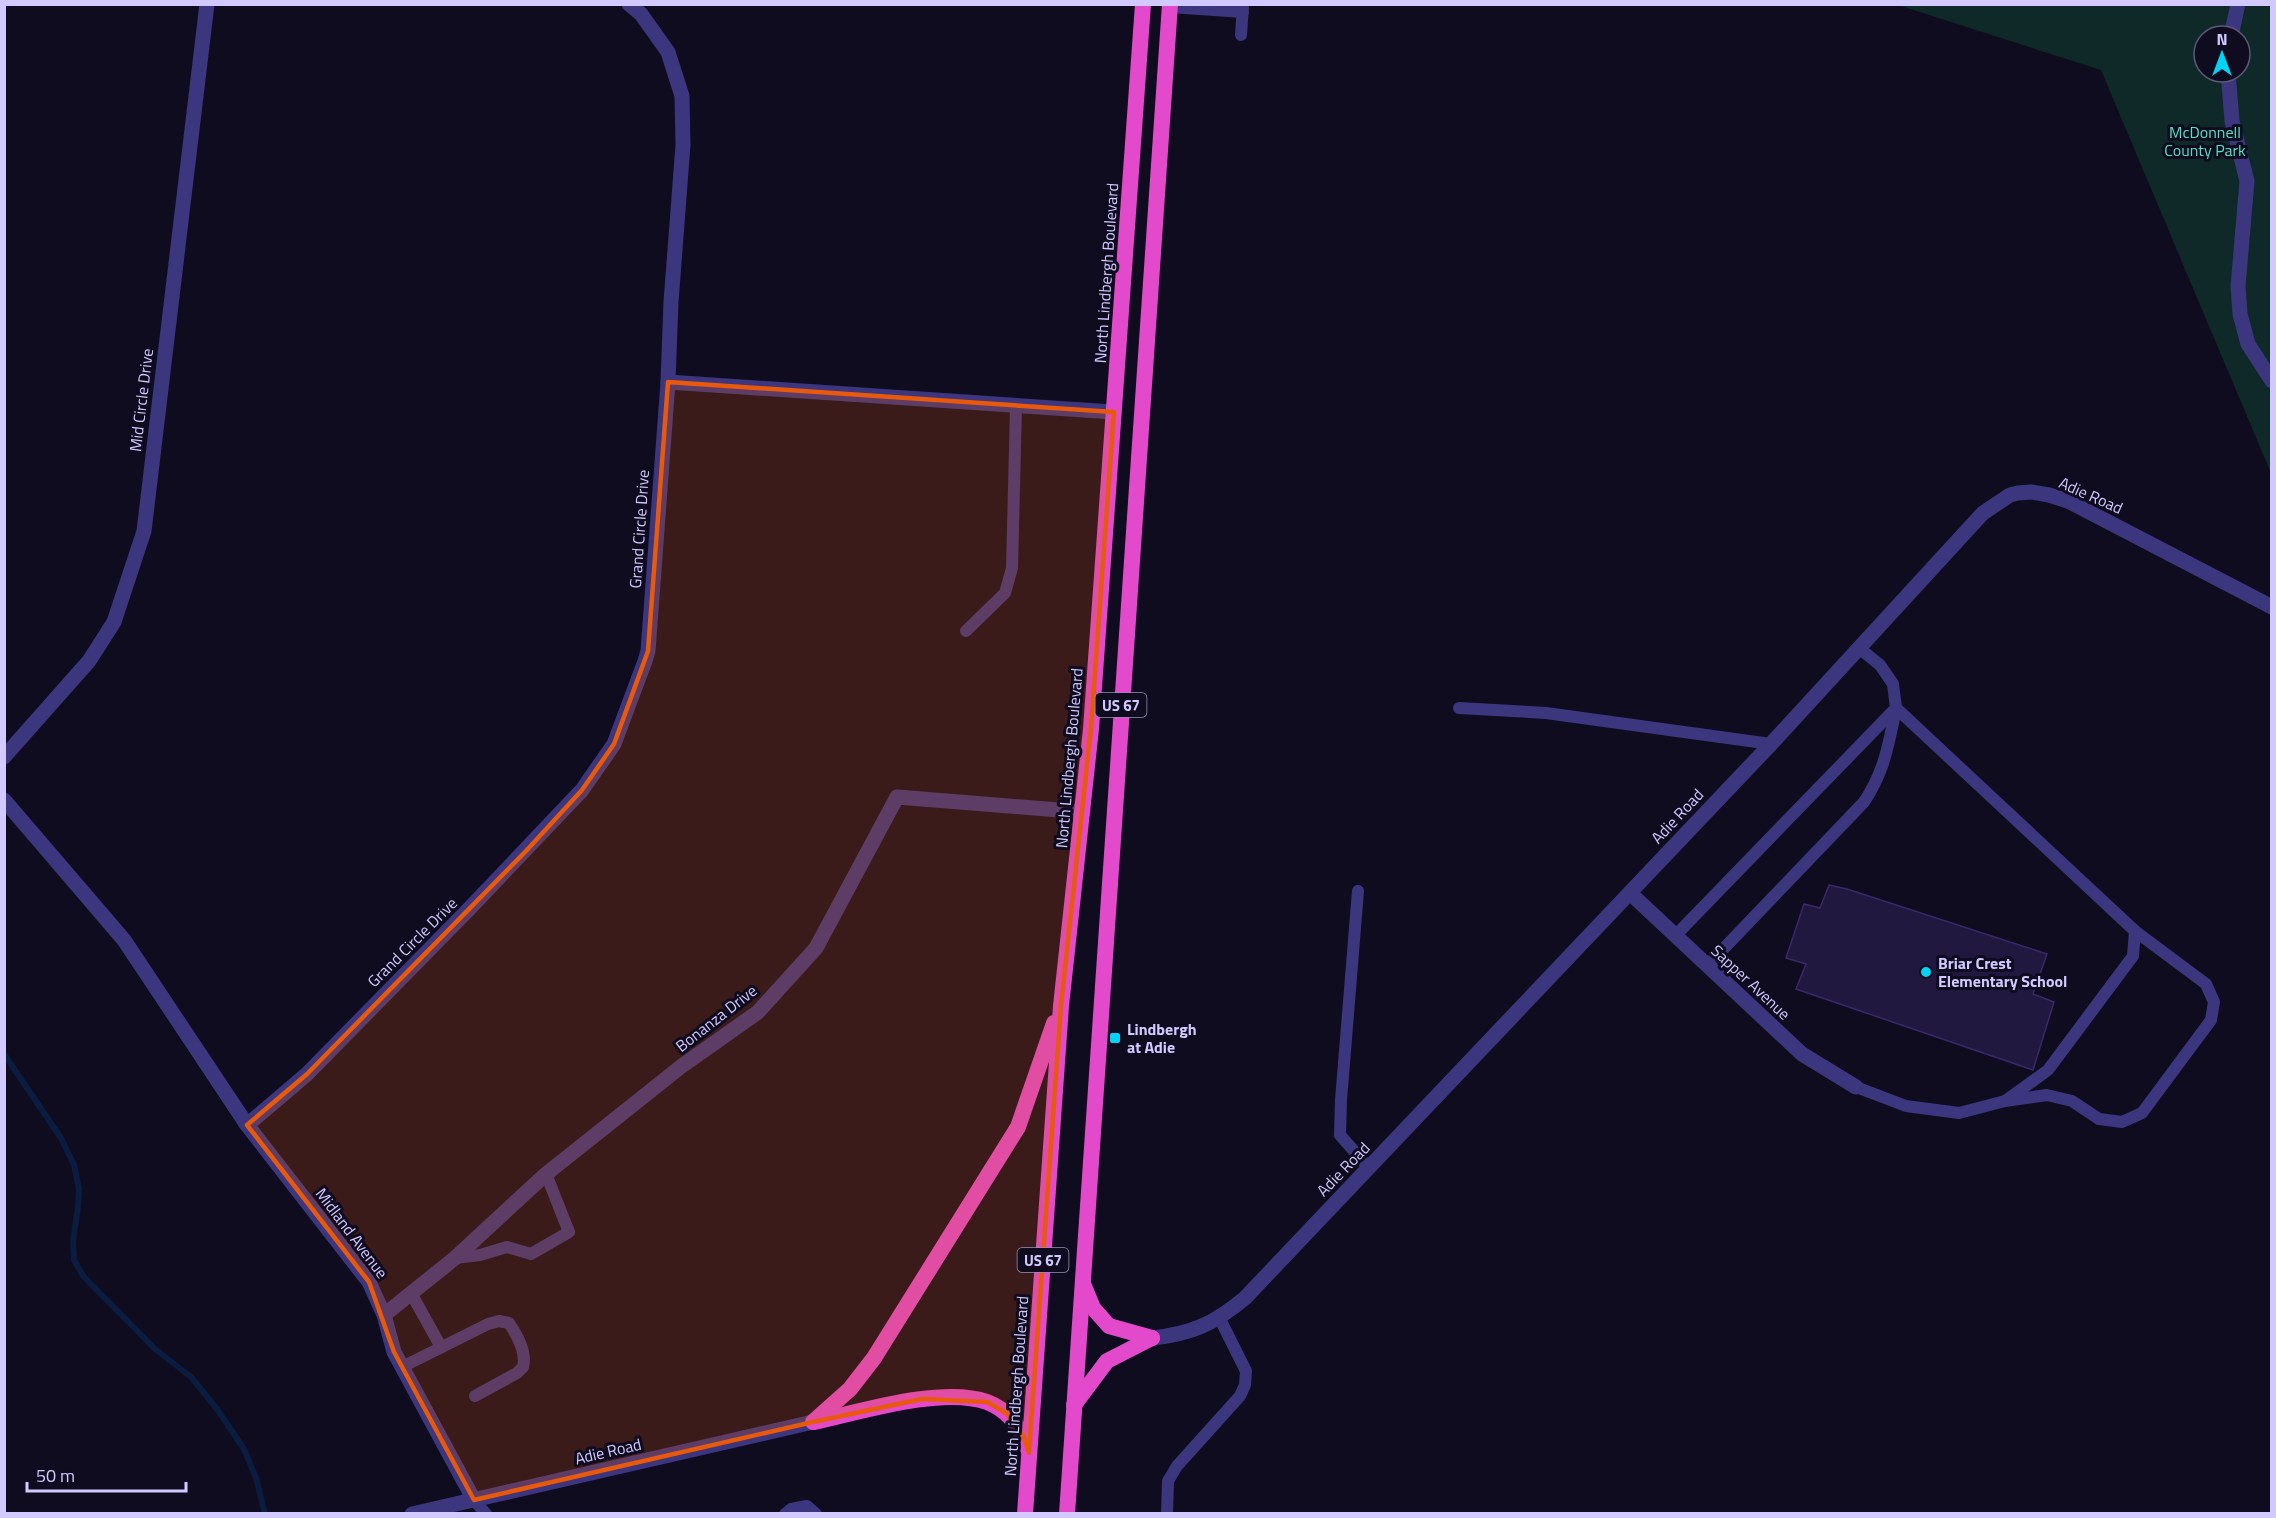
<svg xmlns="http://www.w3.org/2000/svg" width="2276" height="1518" viewBox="0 0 2276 1518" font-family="'Titillium Web',sans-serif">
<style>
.green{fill:#0f2929;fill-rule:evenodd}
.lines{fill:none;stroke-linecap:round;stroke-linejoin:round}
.stream{stroke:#0a1c3f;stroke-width:6}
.building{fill:#211840;stroke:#39296c;stroke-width:1.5}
.service{stroke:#3b367e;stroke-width:12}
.minor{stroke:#3b367e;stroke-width:15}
.trunk{stroke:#e24acb;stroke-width:16}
.marked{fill:#e8590c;fill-opacity:0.2;stroke:#e8590c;stroke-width:4.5;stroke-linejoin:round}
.poi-dot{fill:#00d3f4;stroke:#100c1f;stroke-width:2}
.labels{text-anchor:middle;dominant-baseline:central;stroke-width:6;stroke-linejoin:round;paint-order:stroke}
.shield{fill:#100c1f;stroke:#9790bc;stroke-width:1.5}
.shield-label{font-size:15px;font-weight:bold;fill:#d1c9ff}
.park-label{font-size:16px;fill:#54e0c2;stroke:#100c1f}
.street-label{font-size:16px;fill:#d1c9ff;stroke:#100c1f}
.poi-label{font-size:16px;font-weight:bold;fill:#d1c9ff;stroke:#100c1f;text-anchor:start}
</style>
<rect width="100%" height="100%" fill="#100c1f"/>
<!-- green -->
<path class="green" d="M1898,5H2271V473L2101,70ZM2204,36H2240V72H2204Z"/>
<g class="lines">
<!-- stream -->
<polyline class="stream" points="4,1054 61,1138 74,1165 79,1189 78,1207 73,1241 74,1260 84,1277 155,1349 191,1377 217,1409 244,1449 256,1478 265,1514"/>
</g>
<!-- building -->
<polygon class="building" points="1829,885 1847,889 2047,954 2033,994 2054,1002 2033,1070 1796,989 1806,964 1786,958 1804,904 1820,908"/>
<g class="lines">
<!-- service -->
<g class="service">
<polyline points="1170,7 1243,12"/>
<polyline points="1241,35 1243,6"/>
<polyline points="966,631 1005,593 1012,568 1016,407"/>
<polyline points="1459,708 1546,713 1771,744"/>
<polyline points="1896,708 2135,931 2206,984 2214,1002 2211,1020 2142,1113 2122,1122 2099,1119 2072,1101 2047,1095 2005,1101"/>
<polyline points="1358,891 1341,1100 1340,1135 1369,1168"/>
<polyline points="1675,936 1896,708 1893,684 1880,665 1859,648"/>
<path d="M1707,966L1864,802C1885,770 1888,746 1896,709"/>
<polyline points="1856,1087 1906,1106 1959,1113 2005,1101 2048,1070 2133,956 2135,931"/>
<polyline points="455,1258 480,1255 507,1247 531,1254 569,1232 546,1174"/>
<polyline points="411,1293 441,1347"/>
<path d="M402,1367L488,1324L499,1321L509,1323C517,1335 527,1352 523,1367L517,1373L475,1396"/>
<polyline points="474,1500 486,1514"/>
<polyline points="785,1514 791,1509 807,1506 816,1514"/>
<polyline points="1167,1514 1168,1481 1177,1466 1240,1396 1245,1385 1246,1371 1219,1317"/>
</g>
<!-- minor -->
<g class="minor">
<polyline points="2231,36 2238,4"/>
<polyline points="2228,72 2232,121 2247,181 2238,286 2240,314 2248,344 2272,381"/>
<polyline points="668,382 1114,412"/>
<polyline points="4,757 89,661 114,622 144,531 207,4"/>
<polyline points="4,800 124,940 247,1125 369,1282 384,1315 394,1352 474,1500"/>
<polyline points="1630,893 1802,1054 1856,1087"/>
<polyline points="247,1125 307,1074 468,910 582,790 614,744 645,661 648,651 668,382 671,302 683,145 682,96 668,52 641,14 629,4"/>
<polyline points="384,1315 455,1258 546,1174 683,1065 758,1012 816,948 897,797 1083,812"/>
<path d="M1152,1338C1191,1334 1214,1324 1245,1298L1771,744L1983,513L2010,495L2018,493L2031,492L2049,495L2068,501L2272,607"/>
<polyline points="412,1514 813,1422"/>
</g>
<!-- trunk -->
<g class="trunk">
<polyline points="1084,1286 1093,1308 1109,1326 1152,1338"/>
<polyline points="1074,1405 1107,1361 1152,1338"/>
<polyline points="813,1422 850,1389 874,1358 1018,1127 1054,1023"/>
<path d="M814,1422C860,1412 942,1386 987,1402C1008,1410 1021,1428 1028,1449"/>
<polyline points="1025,1514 1061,1006 1091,729 1143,4"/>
<polyline points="1067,1514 1170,4"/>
</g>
</g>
<!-- marked area -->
<path class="marked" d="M668,382L1114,412L1091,729L1061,1006L1029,1453L1023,1435L1006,1413L987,1402L922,1399L813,1422L474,1500L394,1352L369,1282L247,1125L307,1074L526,851L582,790L614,744L648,651Z"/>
<!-- markers -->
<g class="poi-dot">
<circle cx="1926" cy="972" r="6"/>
<rect x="1109" y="1032" width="12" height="12" rx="3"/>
</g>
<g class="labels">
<!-- shield labels -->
<g class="shield">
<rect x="1095.5" y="693" width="51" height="24" rx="4.5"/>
<rect x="1017.5" y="1248" width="51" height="24" rx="4.5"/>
</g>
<g class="shield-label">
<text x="1121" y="705">US 67</text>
<text x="1043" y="1260">US 67</text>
</g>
<!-- park labels -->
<g class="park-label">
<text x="2205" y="132">McDonnell<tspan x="2205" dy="18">County Park</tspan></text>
</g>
<!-- street labels -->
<g class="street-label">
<text transform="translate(1106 273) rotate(-86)">North Lindbergh Boulevard</text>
<text transform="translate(141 400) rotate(-83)">Mid Circle Drive</text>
<text transform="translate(2091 495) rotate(24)">Adie Road</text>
<text transform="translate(639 529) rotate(-86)">Grand Circle Drive</text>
<text transform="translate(1069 758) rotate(-85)">North Lindbergh Boulevard</text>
<text transform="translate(1677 816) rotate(-47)">Adie Road</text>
<text transform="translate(412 942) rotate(-45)">Grand Circle Drive</text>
<text transform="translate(1751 982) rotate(43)">Sapper Avenue</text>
<text transform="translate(716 1018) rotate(-38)">Bonanza Drive</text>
<text transform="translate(1343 1169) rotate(-46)">Adie Road</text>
<text transform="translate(352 1233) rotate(53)">Midland Avenue</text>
<text transform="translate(1016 1386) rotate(-86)">North Lindbergh Boulevard</text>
<text transform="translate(608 1451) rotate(-13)">Adie Road</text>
</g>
<!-- poi labels -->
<g class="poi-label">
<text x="1938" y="963">Briar Crest<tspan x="1938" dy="18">Elementary School</tspan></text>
<text x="1127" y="1029">Lindbergh<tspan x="1127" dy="18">at Adie</tspan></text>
</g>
</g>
<!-- border -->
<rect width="2276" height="1518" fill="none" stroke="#d1c9ff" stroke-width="12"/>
<!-- north arrow -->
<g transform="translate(2222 54)"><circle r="28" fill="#100c1f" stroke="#5d5879" stroke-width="1.5"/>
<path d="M0-4.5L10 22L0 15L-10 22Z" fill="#00d3f4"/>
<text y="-9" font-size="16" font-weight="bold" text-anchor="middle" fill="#d1c9ff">N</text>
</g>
<!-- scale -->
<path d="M27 1482v9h159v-9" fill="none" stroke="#d1c9ff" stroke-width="3"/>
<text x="36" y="1482" font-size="18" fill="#d1c9ff" stroke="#100c1f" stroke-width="4.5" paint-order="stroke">50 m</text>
</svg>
